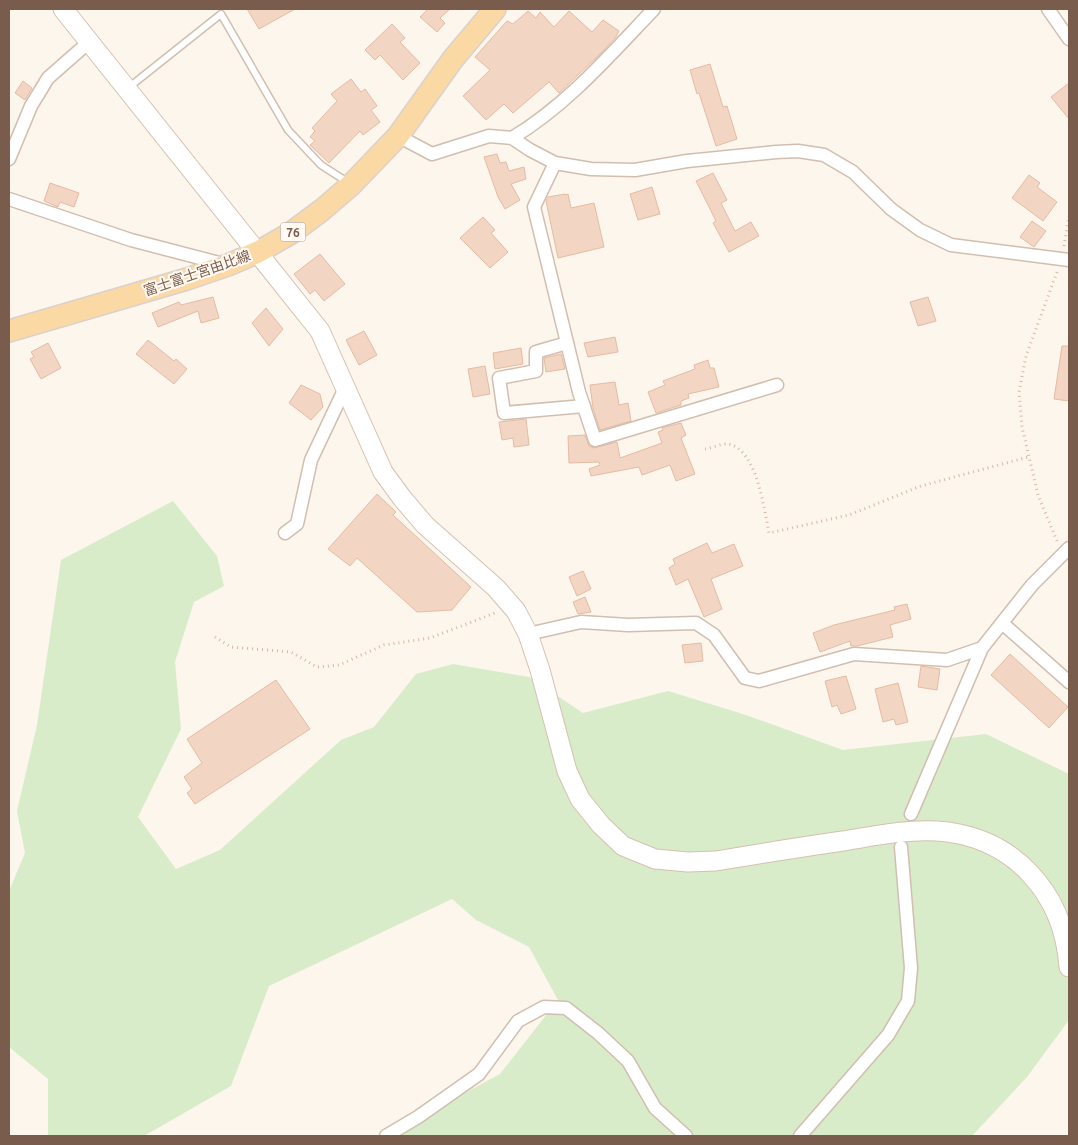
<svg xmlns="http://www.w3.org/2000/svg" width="1078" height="1145" viewBox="0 0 1078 1145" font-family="Ubuntu,'Noto Sans JP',sans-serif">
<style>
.green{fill:#d8ecc9}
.building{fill:#f3d5c3;stroke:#e6bba3}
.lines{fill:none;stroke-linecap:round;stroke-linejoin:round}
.lane-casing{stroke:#d1beb0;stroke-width:9}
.street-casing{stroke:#d1beb0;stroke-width:15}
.secondary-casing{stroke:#d6c0b0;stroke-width:21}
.primary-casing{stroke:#dad1cd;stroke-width:24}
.path{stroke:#d9b8a5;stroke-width:3;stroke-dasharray:1 4;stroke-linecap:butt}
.lane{stroke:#fff;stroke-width:6}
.street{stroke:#fff;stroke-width:12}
.secondary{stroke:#fff;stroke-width:19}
.primary{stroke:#fbd9a5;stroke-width:21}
.labels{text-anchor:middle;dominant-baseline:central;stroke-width:4;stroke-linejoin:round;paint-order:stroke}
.shield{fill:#fffaf3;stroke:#a28b7f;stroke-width:1}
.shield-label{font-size:12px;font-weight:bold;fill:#7a5c4d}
.street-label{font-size:14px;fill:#7a5c4d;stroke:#fffaf3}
</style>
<rect width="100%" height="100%" fill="#fdf6ec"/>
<!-- green -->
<polygon class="green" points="173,501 217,556 224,586 194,602 175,662 181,729 138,817 176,869 220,850 341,740 374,727 416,674 453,664 529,677 583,713 668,691 746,715 843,750 986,734 1069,774 1069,1020 1027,1077 972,1136 385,1136 500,1074 558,1000 529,947 476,920 452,899 269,986 231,1086 144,1136 48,1136 48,1079 9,1047 9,891 25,853 17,811 37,725 61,560"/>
<!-- building -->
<g class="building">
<polygon points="247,9 295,9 259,29"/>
<polygon points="428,9 450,9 440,18 445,23 437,32 420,17"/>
<polygon points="528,11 536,18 540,12 554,27 569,11 592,32 603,20 619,31 616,37 600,54 559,93 549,82 513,113 504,104 486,120 463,96 490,70 475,57 507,21 513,24"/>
<polygon points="392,24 405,38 400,42 420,63 403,80 380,55 375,60 365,50"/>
<polygon points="710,64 723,107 727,106 737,139 716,146 699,93 697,94 690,70"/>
<polygon points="351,79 361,92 365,89 377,106 371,110 380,122 363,135 360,131 329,163 310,145 315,141 310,137 315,131 312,128 337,101 331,94"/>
<polygon points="23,81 32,88 25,100 15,93"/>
<polygon points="1069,83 1069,119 1051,97"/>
<polygon points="497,154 500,163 506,162 509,171 524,167 526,179 511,184 520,200 505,209 498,197 484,157"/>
<polygon points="713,173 727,200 721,203 735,231 751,222 759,236 729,252 713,223 716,221 696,181"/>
<polygon points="1029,175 1040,183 1037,187 1057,202 1043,221 1012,198"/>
<polygon points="50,183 79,193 74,207 60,202 58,207 44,201"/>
<polygon points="652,187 660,214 638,220 630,194"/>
<polygon points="565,194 565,195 568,194 571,208 594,203 604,247 558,258 546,201 548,197"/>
<polygon points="483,217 495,230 491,233 508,252 490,268 460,238"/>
<polygon points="1032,221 1046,231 1034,247 1020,237"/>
<polygon points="320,254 345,284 324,301 315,290 310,294 294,274"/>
<polygon points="213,297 219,318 201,323 198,311 158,327 152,313 179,302 181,305"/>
<polygon points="928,297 936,321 918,326 910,302"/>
<polygon points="266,308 283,329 269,346 252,323"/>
<polygon points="364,331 377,355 359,365 346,340"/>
<polygon points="615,337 618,352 588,357 584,343"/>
<polygon points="148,340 174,361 176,359 187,369 174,384 136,354"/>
<polygon points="48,343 61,368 41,379 30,359 34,357 31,352"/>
<polygon points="1062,346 1069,346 1069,401 1054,399"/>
<polygon points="521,348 523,364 495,369 493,353"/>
<polygon points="561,354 565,369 546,372 544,358"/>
<polygon points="708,360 710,368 714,368 719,387 688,394 689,398 681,401 681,405 656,413 648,392 665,385 663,381 695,369 694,365"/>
<polygon points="485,366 490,394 473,397 468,369"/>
<polygon points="615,382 619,405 628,403 631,421 600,430 593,408 590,385"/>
<polygon points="301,385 320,394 323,407 311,420 289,403"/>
<polygon points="526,419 529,445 514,447 513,438 502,440 499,422"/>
<polygon points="681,423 686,435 681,438 695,474 676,481 670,465 642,475 639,467 591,476 589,469 600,465 599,462 569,463 568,436 585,435 589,446 594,448 617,442 620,458 662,443 658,432 663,430 662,428"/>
<polygon points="377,494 396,512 393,515 471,587 452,610 417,612 357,558 350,566 328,549"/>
<polygon points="707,543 712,553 734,544 743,566 711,579 722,609 704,617 688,579 676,585 669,568 675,564 673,559"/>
<polygon points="583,571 591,589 577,596 569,577"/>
<polygon points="585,597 591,612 578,614 573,602"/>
<polygon points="907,604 911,619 890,625 893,637 857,646 851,646 850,641 820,652 813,633 834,625 895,610 894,607"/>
<polygon points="701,643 703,661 685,663 682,645"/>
<polygon points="1010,654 1068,707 1049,728 991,675"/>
<polygon points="921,666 940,669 937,690 918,687"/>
<polygon points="846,676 856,709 841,714 837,705 832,707 825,681"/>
<polygon points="276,680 310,729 195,804 187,793 192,789 184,777 202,763 187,739"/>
<polygon points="898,683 908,722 896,725 894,719 883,722 875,689"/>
</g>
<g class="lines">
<!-- lane casing -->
<g class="lane-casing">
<polyline id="lane" points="128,88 221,14 288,130 321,165 349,183"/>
</g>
<!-- street casing -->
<g class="street-casing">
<g id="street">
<polyline points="1048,9 1069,39"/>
<polyline points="398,136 432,154 489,136 512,138 530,150 555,163 591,169 635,170 687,161 776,152 798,151 824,155 853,172 891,209 920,230 951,245 1069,260"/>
<path d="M512,138C567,105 610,55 654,9"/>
<polyline points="9,159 31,106 48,78 89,42"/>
<polyline points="555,163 534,207 579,392 595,440 777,385"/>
<polyline points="9,199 131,240 223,264"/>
<polyline points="567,343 536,352 536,371 499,378 504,413 584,406"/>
<polyline points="285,533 297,524 311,460 345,388"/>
<polyline points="1002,623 1069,682"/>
<polyline points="528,634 581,622 628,625 696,623 714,635 745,678 759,681 854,654 947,660 982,648"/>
<polyline points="911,814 982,648 1032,585 1069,548"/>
<polyline points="386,1136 418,1117 479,1074 518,1021 544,1007 566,1008 598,1033 628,1061 655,1108 686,1136"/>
<polyline points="800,1136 888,1035 908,1001 911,968 901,847"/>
</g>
</g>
<!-- secondary casing -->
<g class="secondary-casing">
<path id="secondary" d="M63,9L320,331L383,472L402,498L425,525L496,588L516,611L528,634L540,670L567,771L580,799L601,825L623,846L655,859L688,862L716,861C758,854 801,847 843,841C874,836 906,829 937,831C1013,836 1064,893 1069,967"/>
</g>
<!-- primary casing -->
<g class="primary-casing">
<polyline id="primary" points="9,331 187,279 228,265 258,252 291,233 322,210 351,185 398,136 453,59 495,9"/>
</g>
<!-- path -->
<g class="path">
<polyline points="1064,246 1069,216"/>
<polyline points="1057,272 1026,356 1019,392 1022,427 1038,495 1057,541"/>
<path d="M705,449C712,448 722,443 728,444C757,449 764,509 769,533L849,515L921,486L1028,457"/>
<polyline points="215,637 231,647 291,652 317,667 339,665 384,645 430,638 495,613"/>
</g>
<!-- lane -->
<use href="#lane" class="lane"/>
<!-- street -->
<use href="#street" class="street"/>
<!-- secondary -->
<use href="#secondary" class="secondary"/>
<!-- primary -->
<use href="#primary" class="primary"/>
</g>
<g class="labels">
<!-- shield labels -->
<rect class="shield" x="280.5" y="222.5" width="25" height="19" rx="4"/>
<g class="shield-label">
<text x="293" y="232">76</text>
</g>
<!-- street labels -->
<g class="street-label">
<text transform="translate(197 273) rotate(-19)">富士富士宮由比線</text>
</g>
</g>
<!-- border -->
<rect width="1078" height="1145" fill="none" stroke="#7a5c4d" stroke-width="20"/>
</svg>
